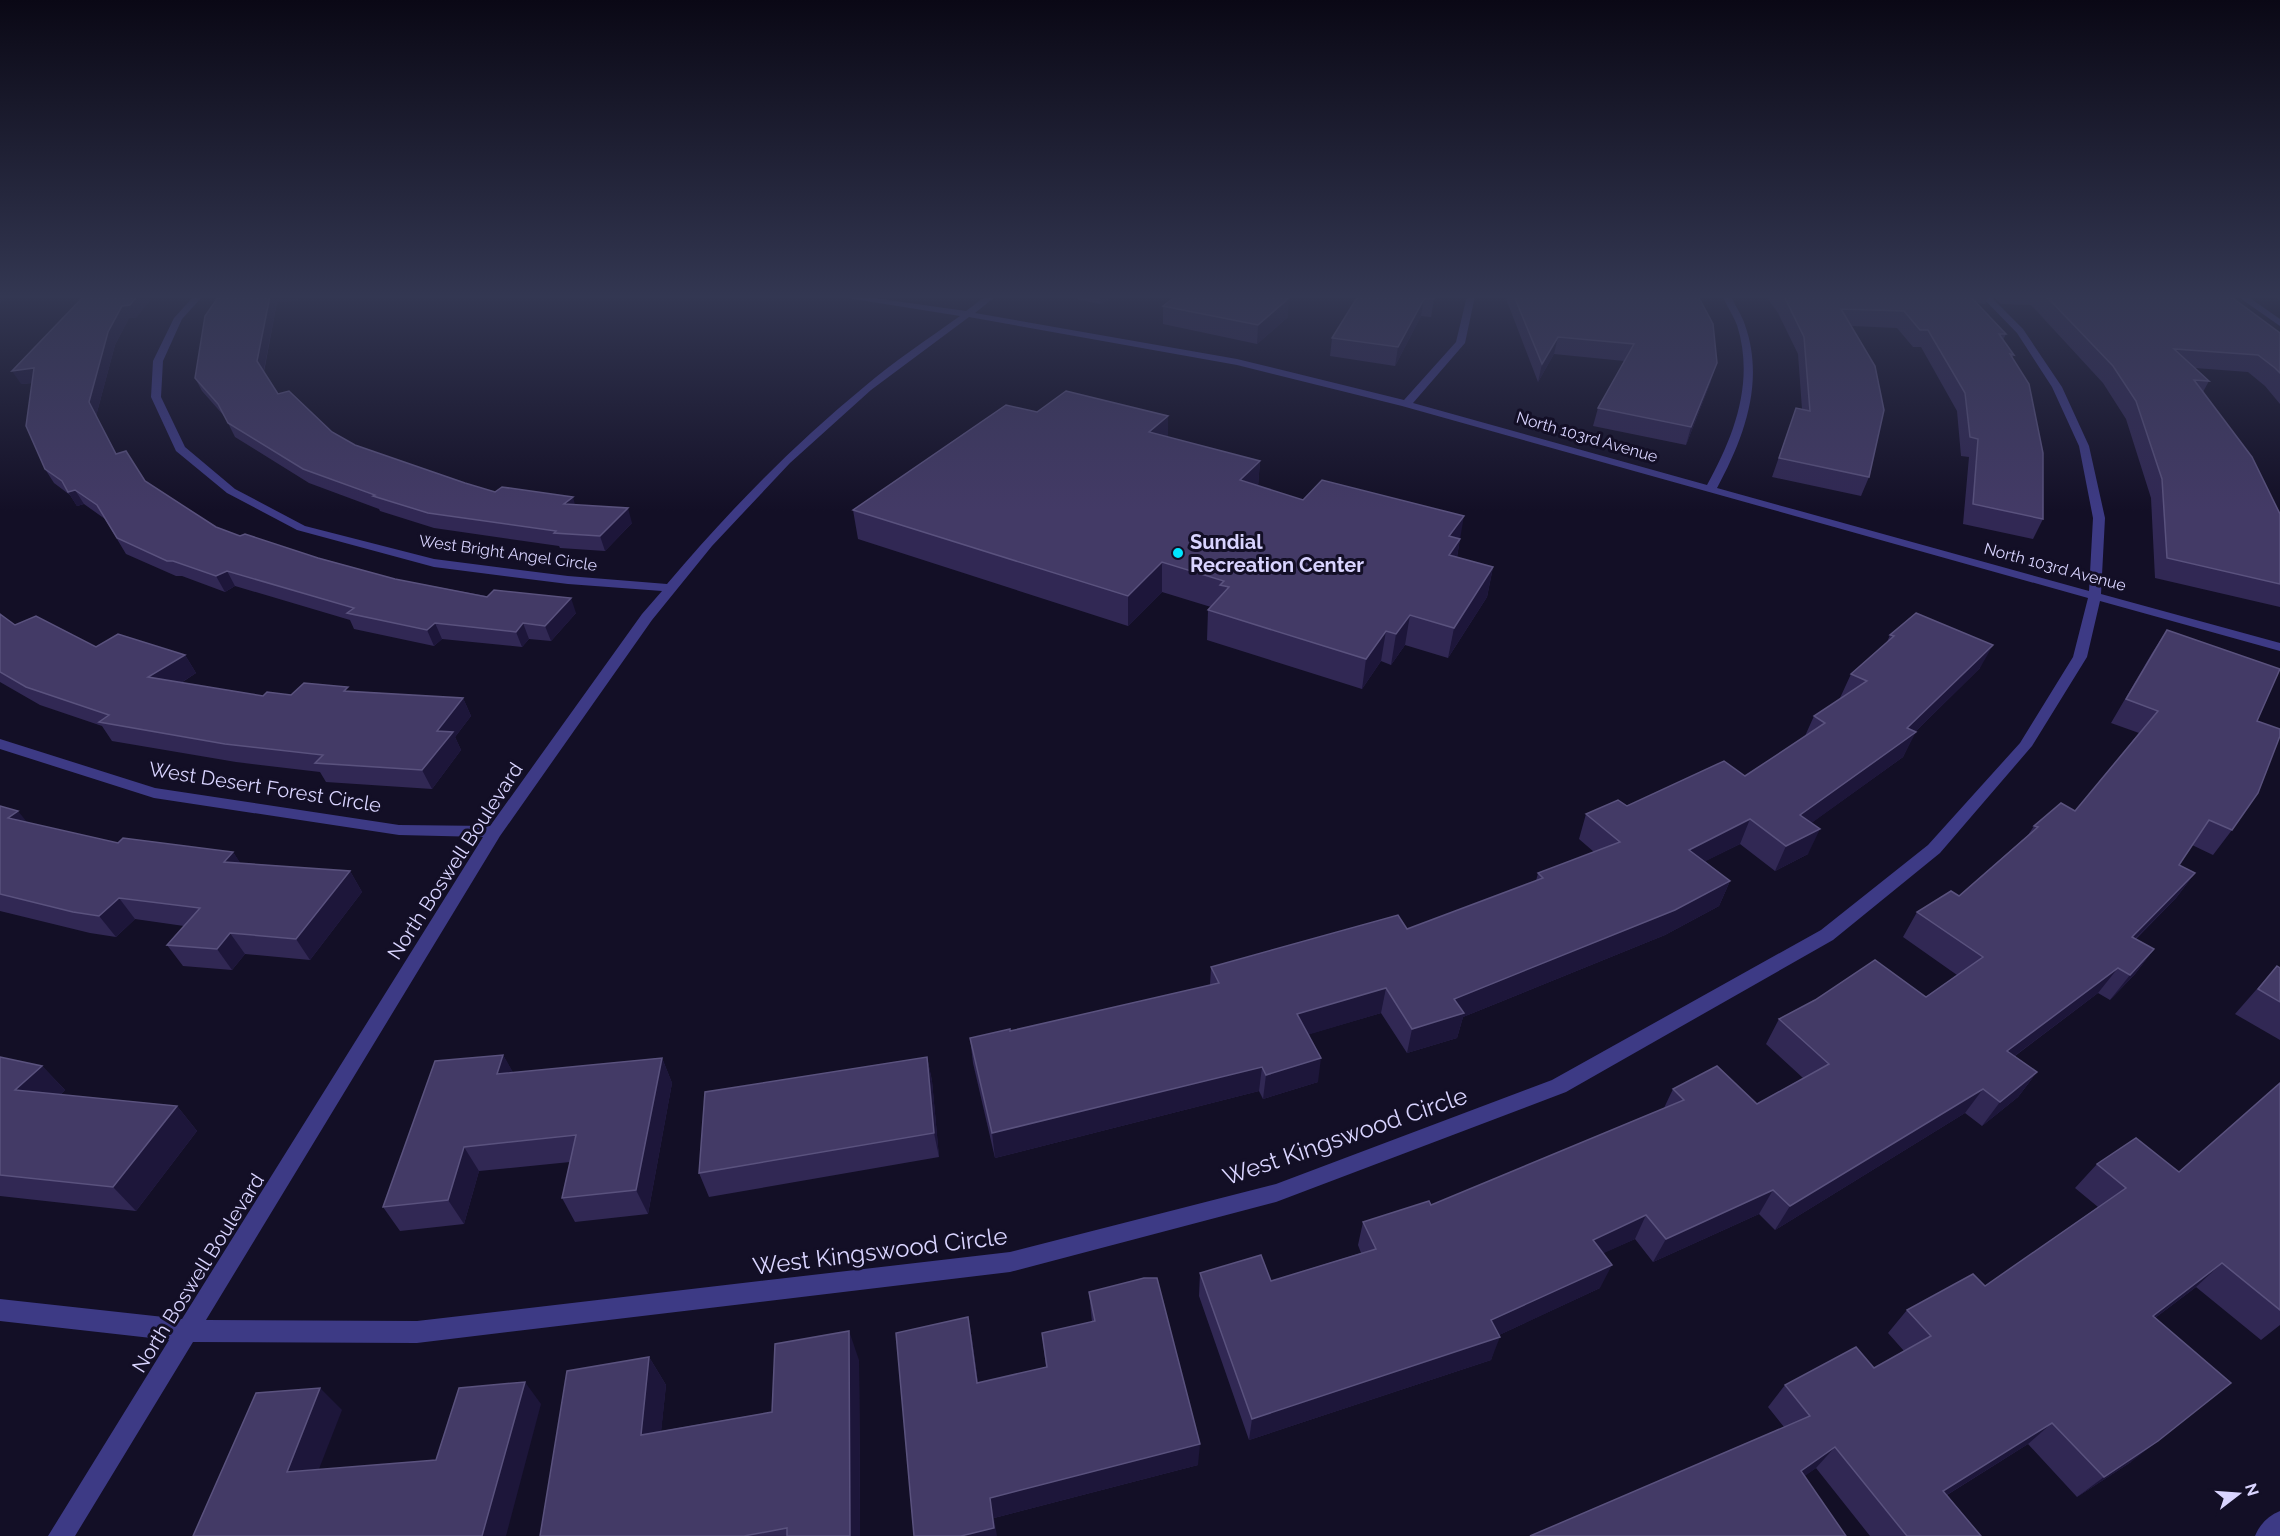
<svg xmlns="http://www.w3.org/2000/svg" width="2280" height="1536" viewBox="0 0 2280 1536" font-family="Raleway,sans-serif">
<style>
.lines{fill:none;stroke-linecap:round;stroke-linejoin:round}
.minor{fill:#3d3a85;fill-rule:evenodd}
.wall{fill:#312854}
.shaded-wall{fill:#1d163a}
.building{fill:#433a66;stroke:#5a527e;stroke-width:1.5}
.poi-dot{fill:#00e5ff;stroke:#130f26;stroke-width:2}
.labels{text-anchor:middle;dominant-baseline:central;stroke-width:6;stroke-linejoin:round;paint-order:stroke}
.far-street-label{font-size:16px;fill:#d9d4ff;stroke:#130f26}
.poi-label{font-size:20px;font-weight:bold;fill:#d9d4ff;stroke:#130f26;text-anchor:start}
.street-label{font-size:20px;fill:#d9d4ff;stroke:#130f26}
.near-street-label{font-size:24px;fill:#d9d4ff;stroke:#130f26}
</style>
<rect width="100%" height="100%" fill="#130f26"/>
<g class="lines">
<!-- minor -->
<g class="minor">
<path d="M194,296H203L182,319L163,361L161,397L185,447L235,489L305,526L434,559L568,576L667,584C727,513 792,446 864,387C894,361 928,339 960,316L835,296H860L966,311L986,296H996L975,313L1237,359L1404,400L1456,342L1467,296H1475L1465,343L1413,403L1707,485C1734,436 1755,382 1737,325C1733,315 1727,306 1722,296H1731C1735,306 1742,315 1745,325C1765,382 1744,438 1717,488L2089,591L2093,518L2079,446L2052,387L2017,333L1981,296H1990L2023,329L2062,387L2089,446L2105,518L2101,594L2280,643V651L2100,601L2087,657L2032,746L1940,853L1833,940L1566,1092L1276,1202L1010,1272L417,1343L193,1342L75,1536H48L169,1340L0,1321V1299L182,1319L483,837L399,835L154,798L0,749V739L155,788L399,825L490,826L642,614L662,591L568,584L434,567L297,530L227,493L176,451L151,397L153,361L174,318ZM969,317L1237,365L1402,406L2088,598L2073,657L2020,743L1928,845L1821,930L1552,1080L1276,1184L1010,1252L417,1321L206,1320L500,836L652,620L712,546L790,463L871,390Z"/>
<polygon points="2237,296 2247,296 2280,319 2280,326"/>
<path d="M2280,1511V1536H2255C2260,1524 2268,1516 2280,1511Z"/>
</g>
</g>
<!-- wall -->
<g class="wall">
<polygon points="84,296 136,318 129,318 115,345 96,416 116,454 145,481 216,527 240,536 395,579 576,613 551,641 529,639 522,647 442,639 434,646 354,629 350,620 235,586 225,592 182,576 176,576 126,554 105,519 84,504 77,506 70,495 54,483 45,469 32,383 21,384"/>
<polygon points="219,296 299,296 297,301 277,302 264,372 278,394 332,432 355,445 465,483 495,492 575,505 632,523 605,551 560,548 559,546 434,528 380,511 379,509 309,483 235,437 225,417 202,391 195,378"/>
<polygon points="1064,296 1114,296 1100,304"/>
<polygon points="1358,296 1434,299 1431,317 1421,316 1395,366 1330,356 1332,338"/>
<polygon points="1505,296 1698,296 1711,381 1686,445 1593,426 1598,408 1624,361 1554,354 1538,382"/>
<polygon points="1766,296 1988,296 1985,304 1977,303 2006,334 2003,340 2014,355 2012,358 2043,519 2033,539 1963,524 1969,457 1961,456 1957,411 1921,347 1913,347 1897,328 1852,326 1869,477 1861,496 1772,477 1796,408 1802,409 1798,354 1778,313"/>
<polygon points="1993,296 2230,296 2280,333 2280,404 2265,386 2248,372 2195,368 2209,381 2203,392 2280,514 2280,607 2155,578 2151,498 2126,419 2103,383 2031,305 2001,304"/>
<polygon points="2274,296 2280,296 2280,300"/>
<polygon points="1163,306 1288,317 1257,344 1163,324"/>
<polygon points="1037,412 1168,416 1168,437 1260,461 1258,486 1303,500 1460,539 1457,557 1493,567 1487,597 1448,658 1405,645 1391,665 1381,661 1362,689 1207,640 1208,610 1211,607 1162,592 1128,626 858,539 853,510"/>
<polygon points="0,614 15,625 96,647 185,655 196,673 181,683 263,696 349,691 463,698 471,716 455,737 461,750 432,789 326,782 320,772 236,762 112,741 102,726 40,705 0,682"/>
<polygon points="2167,630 2257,721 2232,830 2213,855 2192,845 2179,865 2195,873 2176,898 2136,939 2154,949 2135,974 2110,1000 2098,993 2015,1056 2037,1072 2018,1097 1982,1126 1965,1113 1775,1230 1759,1214 1653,1262 1635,1239 1603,1253 1600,1288 1499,1335 1491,1360 1249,1440 1199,1296 1200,1273 1271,1281 1361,1253 1358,1245 1363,1222 1431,1205 1664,1108 1673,1089 1757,1104 1803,1078 1766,1044 1779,1019 1926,997 1957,975 1903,937 1917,912 1959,896 2028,835 2034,826 2075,811 2139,733 2111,723 2152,653"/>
<polygon points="1890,635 1980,668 1915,732 1903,757 1811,823 1808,854 1775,871 1740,844 1705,861 1730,881 1719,906 1665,935 1463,1017 1457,1038 1407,1053 1381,1013 1309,1034 1318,1082 1263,1099 1259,1091 995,1158 973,1063 970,1038 1010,1031 1210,985 1211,967 1407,929 1536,881 1538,873 1594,852 1579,839 1586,814 1627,806 1745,776 1805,736 1814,716 1841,698 1840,698 1851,674 1887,642"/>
<polygon points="0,806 26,822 118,843 233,852 240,863 350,871 362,892 310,960 245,954 232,970 183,966 167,945 184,926 135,919 116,937 90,933 0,911"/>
<polygon points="2277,966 2280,968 2280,1040 2235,1014"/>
<polygon points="503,1055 513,1073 662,1058 672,1083 648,1214 575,1222 562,1198 570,1162 479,1171 464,1224 400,1231 383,1207"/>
<polygon points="0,1057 42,1066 65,1090 60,1095 177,1106 197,1131 136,1211 0,1196"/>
<polygon points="927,1057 932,1081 939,1157 709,1197 699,1173"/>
<polygon points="2280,1083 2280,1325 2261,1340 2196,1287 2155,1318 2131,1462 2077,1497 2028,1444 1947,1495 1981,1536 1870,1536 1816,1468 1804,1476 1530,1536 1784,1427 1768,1407 1785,1385 1874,1368 1904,1351 1888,1333 1907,1310 1985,1286 2098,1207 2075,1188 2097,1164 2179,1172"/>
<polygon points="1089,1292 1198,1465 994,1518 968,1317 972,1339 978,1383 1046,1367 1042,1333 1092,1322"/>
<polygon points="649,1357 666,1385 661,1431 772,1412 859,1360 860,1536 540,1536"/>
</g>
<!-- shaded-wall -->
<g class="shaded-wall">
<polygon points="0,296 8,296 0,304"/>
<polygon points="137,296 154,296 136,318 129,318 115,345 96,416 124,468 89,402 108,332 122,306"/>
<polygon points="270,296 299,296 297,301 277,302 263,374 257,361"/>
<polygon points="1100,296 1114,296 1100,304"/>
<polygon points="1289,298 1288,317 1257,344 1258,325"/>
<polygon points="1424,299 1421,316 1395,366 1398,347"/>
<polygon points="1558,337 1554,354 1538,382 1542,364"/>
<polygon points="1717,363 1711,381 1686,445 1691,427"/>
<polygon points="34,368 42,382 21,384 12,371"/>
<polygon points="1168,416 1168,444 1149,432"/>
<polygon points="1260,461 1258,488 1240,480"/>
<polygon points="75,490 84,504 77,506 68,492"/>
<polygon points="573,497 577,512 564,504"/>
<polygon points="628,508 632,523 605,551 600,536"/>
<polygon points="1464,516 1455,568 1444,584 1449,536"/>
<polygon points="1162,562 1162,592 1128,626 1128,596"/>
<polygon points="1493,567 1487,597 1448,658 1454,628"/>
<polygon points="227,571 235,586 225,592 216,576"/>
<polygon points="571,598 576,613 551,641 545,626"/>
<polygon points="1410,615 1405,645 1391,665 1396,634"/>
<polygon points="435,623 442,639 434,646 427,630"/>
<polygon points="523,623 529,639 522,647 516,632"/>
<polygon points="1386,631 1381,661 1362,689 1366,659"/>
<polygon points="1993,645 1980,668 1912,735 1916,732 1903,757 1788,840 1800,815 1907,728"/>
<polygon points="185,655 196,673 160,696 148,677"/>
<polygon points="463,698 471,716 455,737 461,750 432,789 422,770 437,731"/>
<polygon points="18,811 35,832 8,818"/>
<polygon points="1750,819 1740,844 1680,874 1689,850"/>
<polygon points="1820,829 1808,854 1775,871 1786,846"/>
<polygon points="233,852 247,873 224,862"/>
<polygon points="350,871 362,892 310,960 296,939"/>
<polygon points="2195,873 2176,898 2113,961 2132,937"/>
<polygon points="1730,881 1719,906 1665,935 1463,1017 1457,1038 1407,1053 1412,1029 1454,999"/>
<polygon points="119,898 135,919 116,937 99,916"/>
<polygon points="230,933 245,954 232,970 217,949"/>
<polygon points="2154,949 2135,974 2110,1000 2130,975"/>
<polygon points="2118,968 2098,993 1989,1075 2007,1051"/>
<polygon points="1386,988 1381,1013 1294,1039 1297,1014"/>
<polygon points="503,1055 517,1079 497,1074"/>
<polygon points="927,1057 932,1081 939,1157 934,1133"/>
<polygon points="662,1058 672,1083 648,1214 636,1190"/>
<polygon points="1321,1058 1318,1082 1263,1099 1266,1075"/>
<polygon points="42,1066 65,1090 40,1115 15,1090"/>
<polygon points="1262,1067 1259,1091 995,1158 992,1133"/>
<polygon points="2037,1072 2018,1097 1982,1126 2000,1102"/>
<polygon points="1983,1089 1965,1113 1775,1230 1790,1206"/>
<polygon points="177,1106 197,1131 136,1211 113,1187"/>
<polygon points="464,1147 479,1171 464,1224 448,1200"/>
<polygon points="1773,1190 1759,1214 1653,1262 1666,1239"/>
<polygon points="1646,1215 1635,1239 1582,1263 1593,1240"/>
<polygon points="2222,1263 2196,1287 2128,1338 2153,1316"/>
<polygon points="1612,1265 1600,1288 1482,1343 1491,1320"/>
<polygon points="968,1317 972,1339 981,1405 977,1383"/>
<polygon points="849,1331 859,1360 860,1536 850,1536"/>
<polygon points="1500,1337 1491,1360 1249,1440 1252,1419"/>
<polygon points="649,1357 666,1385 658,1462 641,1435"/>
<polygon points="525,1382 541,1404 506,1536 482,1536"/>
<polygon points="320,1388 342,1410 310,1492 287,1472"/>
<polygon points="2052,1423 2028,1444 1921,1511 1943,1491"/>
<polygon points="2158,1441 2131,1462 2077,1497 2104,1477"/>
<polygon points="1200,1444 1198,1465 994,1518 997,1536 961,1536 990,1498"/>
<polygon points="1835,1447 1816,1468 1783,1492 1801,1471"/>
</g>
<!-- building -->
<g class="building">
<polygon points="84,296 137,296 130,305 122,306 108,332 89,402 116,454 126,451 145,481 216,527 240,536 245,534 318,558 395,579 487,597 494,590 571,598 545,626 523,623 516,632 435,623 427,630 347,613 354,608 227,571 216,576 173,561 167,561 117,538 97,505 75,490 68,492 62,481 45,469 26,426 34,368 12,371"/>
<polygon points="219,296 270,296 257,361 278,394 289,391 332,432 355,445 465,483 495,492 502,487 573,497 564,504 628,508 600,536 554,533 556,531 428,513 373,496 375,495 303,469 228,423 218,404 195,378 205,316"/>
<polygon points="1176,296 1280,296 1289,298 1258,325 1163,306"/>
<polygon points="1358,296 1433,296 1434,299 1424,299 1398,347 1332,338"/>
<polygon points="1514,296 1698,296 1713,324 1717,363 1691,427 1598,408 1634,344 1558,337 1542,364"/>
<polygon points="1784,296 1970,296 2006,334 1999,334 2014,355 2010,354 2029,384 2043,453 2043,519 1973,504 1978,439 1970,437 1965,393 1928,330 1920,330 1904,311 1841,309 1875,366 1884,410 1869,477 1779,458 1796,408 1810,411 1804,337"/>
<polygon points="2046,296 2230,296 2280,333 2280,373 2275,368 2258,355 2174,349 2209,381 2194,380 2252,457 2280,514 2280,584 2167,558 2162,479 2136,401 2113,366"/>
<polygon points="1066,391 1168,416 1149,432 1260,461 1240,480 1303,500 1322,480 1464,516 1449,536 1460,539 1449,555 1493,567 1454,628 1410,615 1396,634 1386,631 1366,659 1208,610 1229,587 1220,585 1224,581 1162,562 1128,596 853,510 1006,405 1037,412"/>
<polygon points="1916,613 1993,645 1907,728 1916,732 1800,815 1820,829 1786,846 1750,819 1689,850 1730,881 1675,910 1454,999 1464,1013 1412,1029 1386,988 1297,1014 1321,1058 1266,1075 1262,1067 992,1133 970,1038 1010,1029 1010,1031 1219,983 1211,967 1398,915 1407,929 1543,878 1538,873 1620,842 1586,814 1618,800 1627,806 1724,761 1745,776 1825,723 1814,716 1867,681 1851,674 1894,636 1890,635"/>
<polygon points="0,614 15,625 36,616 96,647 118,634 185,655 148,677 263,696 267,692 291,695 304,683 348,687 344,691 463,698 437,731 453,732 422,770 315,763 323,755 225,744 99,722 109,715 26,687 0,672"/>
<polygon points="2167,630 2280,669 2257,721 2280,729 2280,736 2258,793 2232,830 2209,820 2179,865 2195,873 2132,937 2154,949 2130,975 2118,968 2007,1051 2037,1072 2000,1102 1983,1089 1790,1206 1773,1190 1666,1239 1646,1215 1593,1240 1612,1265 1491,1320 1500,1337 1252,1419 1200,1273 1261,1255 1271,1281 1376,1249 1363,1222 1429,1201 1431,1205 1684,1100 1673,1089 1717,1066 1757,1104 1829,1064 1779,1019 1815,1000 1875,960 1926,997 1983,957 1917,912 1951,891 1959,896 2038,827 2034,826 2061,803 2075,811 2158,711 2126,699"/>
<polygon points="0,806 18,811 8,818 118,843 123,838 233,852 224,862 350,871 296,939 230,933 217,949 167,945 200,908 119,898 99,916 73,912 0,894"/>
<polygon points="2277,966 2280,968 2280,1002 2258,989"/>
<polygon points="503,1055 497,1074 662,1058 636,1190 562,1198 576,1135 464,1147 448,1200 383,1207 435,1061"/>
<polygon points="0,1057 42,1066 15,1090 177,1106 113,1187 0,1175"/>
<polygon points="927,1057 934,1133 699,1173 705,1092"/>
<polygon points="2280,1083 2280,1310 2222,1263 2153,1316 2231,1383 2158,1441 2104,1477 2052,1423 1943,1491 1981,1536 1907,1536 1835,1447 1801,1471 1846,1536 1530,1536 1810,1416 1785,1385 1856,1347 1874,1368 1931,1336 1907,1310 1973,1274 1985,1286 2126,1188 2097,1164 2136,1138 2179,1172"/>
<polygon points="1144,1278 1157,1278 1200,1444 990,1498 994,1528 961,1536 914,1536 896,1333 968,1317 977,1383 1047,1367 1042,1333 1095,1321 1089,1292"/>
<polygon points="849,1331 850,1536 787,1536 787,1528 744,1536 540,1536 567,1371 649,1357 641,1435 772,1412 775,1344"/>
<polygon points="525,1382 482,1536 193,1536 256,1393 320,1388 287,1472 436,1460 459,1388"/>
</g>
<!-- sky -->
<linearGradient id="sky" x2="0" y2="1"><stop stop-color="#0a0815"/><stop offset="0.58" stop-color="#333752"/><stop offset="1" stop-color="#333752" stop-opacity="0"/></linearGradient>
<rect width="2280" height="511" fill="url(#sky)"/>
<!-- markers -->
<circle class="poi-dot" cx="1178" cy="553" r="6"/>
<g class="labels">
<!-- far-street labels -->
<g class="far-street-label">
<text transform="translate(1587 437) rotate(16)">North 103rd Avenue</text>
<text transform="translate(508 553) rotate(8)">West Bright Angel Circle</text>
<text transform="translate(2055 567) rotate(15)">North 103rd Avenue</text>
</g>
<!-- poi labels -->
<g class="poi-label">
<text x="1190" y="542">Sundial<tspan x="1190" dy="23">Recreation Center</tspan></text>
</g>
<!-- street labels -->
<g class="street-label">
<text transform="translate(265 787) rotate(9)">West Desert Forest Circle</text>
<text transform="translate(455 861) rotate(-57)">North Boswell Boulevard</text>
<text transform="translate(198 1273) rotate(-58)">North Boswell Boulevard</text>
</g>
<!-- near-street labels -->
<g class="near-street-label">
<text transform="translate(1345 1136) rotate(-19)">West Kingswood Circle</text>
<text transform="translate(880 1251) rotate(-7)">West Kingswood Circle</text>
</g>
</g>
<!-- north arrow -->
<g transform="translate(2238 1494) rotate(73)" stroke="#130f26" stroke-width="4.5" paint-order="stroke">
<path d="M0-4.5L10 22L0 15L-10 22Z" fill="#d9d4ff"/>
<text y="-9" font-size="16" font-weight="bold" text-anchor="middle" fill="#d9d4ff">N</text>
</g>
</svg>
